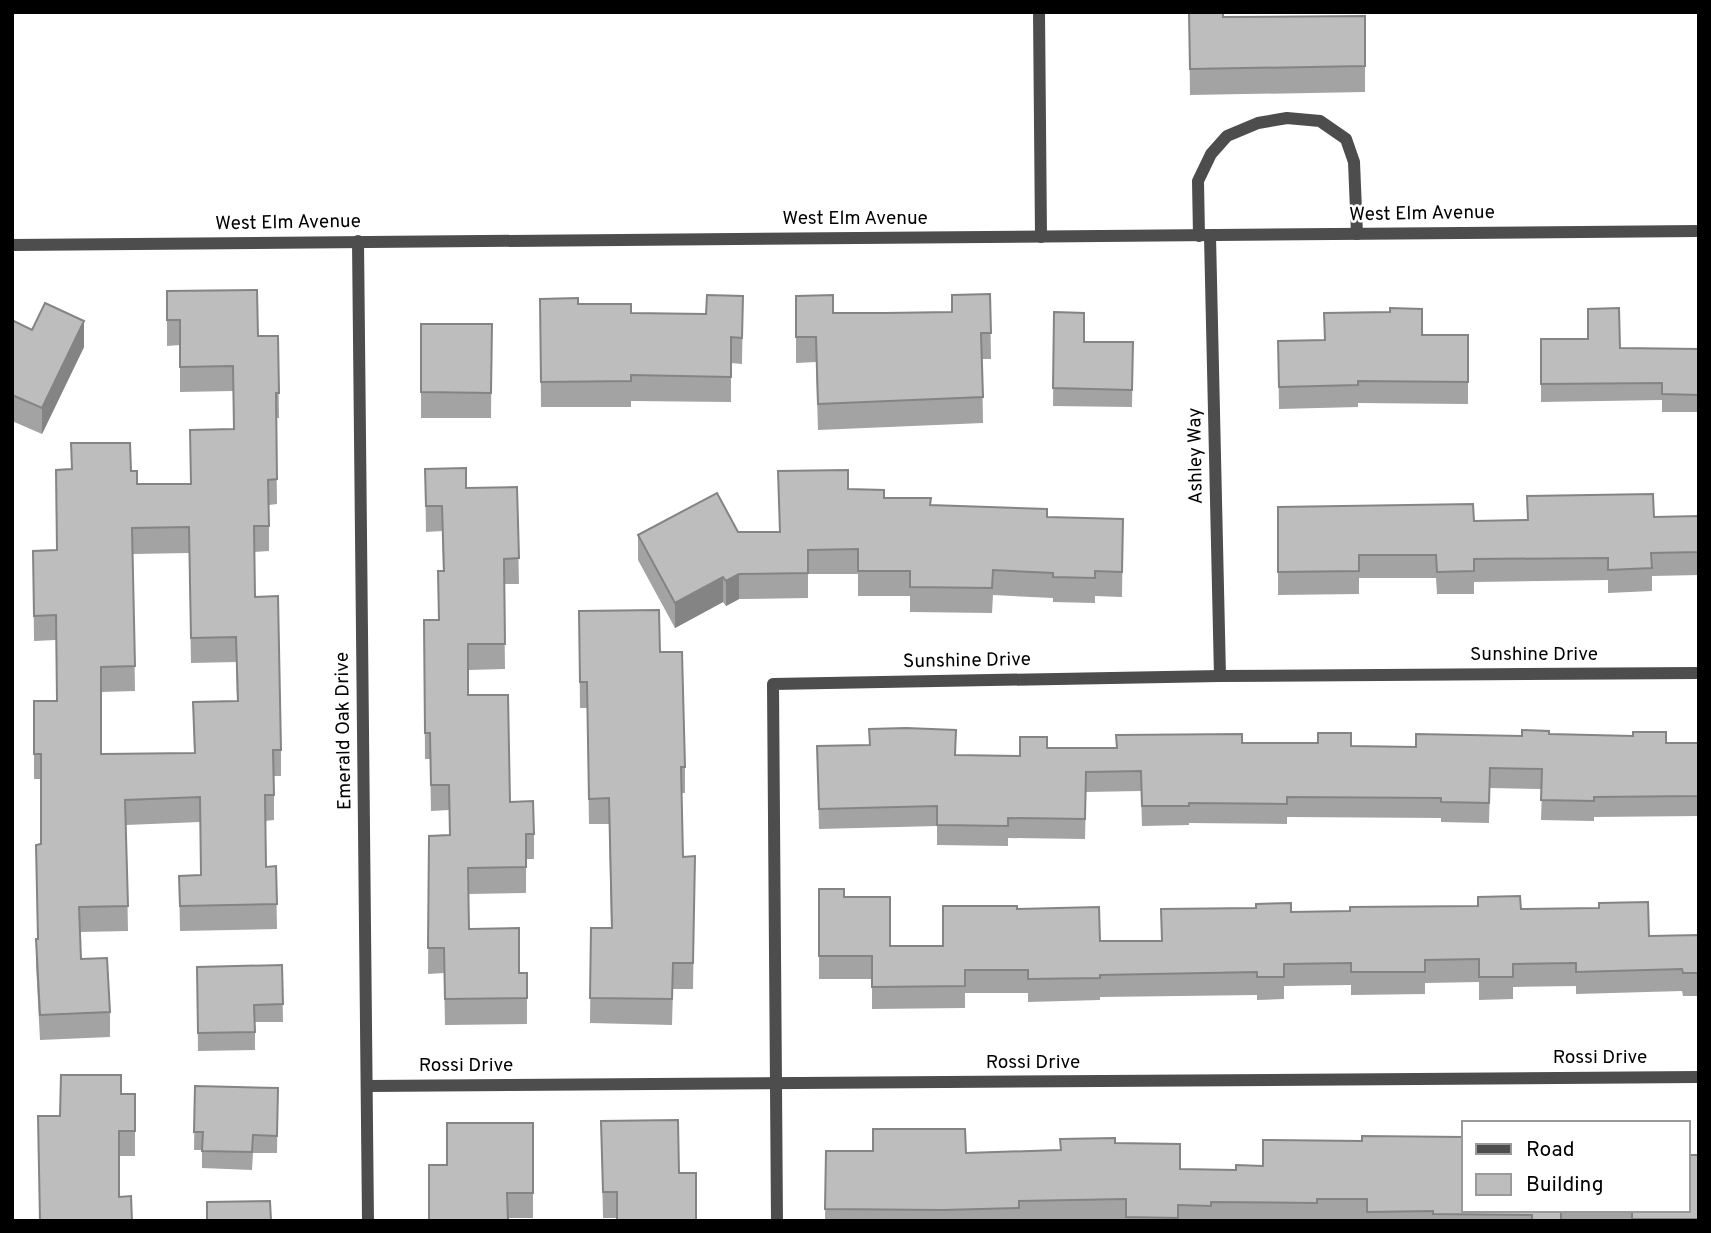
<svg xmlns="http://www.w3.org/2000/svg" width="1711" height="1233" viewBox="0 0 1711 1233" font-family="Overpass,sans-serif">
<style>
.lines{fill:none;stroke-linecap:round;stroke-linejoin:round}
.minor{stroke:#4d4d4d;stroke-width:12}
.wall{fill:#a3a3a3;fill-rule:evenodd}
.shaded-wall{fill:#848484}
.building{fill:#bdbdbd;stroke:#848484;stroke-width:2;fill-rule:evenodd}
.labels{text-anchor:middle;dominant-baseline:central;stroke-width:5;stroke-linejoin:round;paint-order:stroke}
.street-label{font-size:19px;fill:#000;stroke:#fff}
</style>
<rect width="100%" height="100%" fill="#fff"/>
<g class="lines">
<!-- minor -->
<g class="minor">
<polyline points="1039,12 1041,237"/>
<polyline points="1199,236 1198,181 1211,154 1227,136 1258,123 1287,118 1320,121 1346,139 1354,162 1357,234"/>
<polyline points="1210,236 1220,676"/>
<polyline points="358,241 368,1221"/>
<polyline points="12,245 1699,231"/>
<polyline points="367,1086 1699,1077"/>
<polyline points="777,1221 773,684 1220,676 1699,673"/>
</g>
</g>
<!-- wall -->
<g class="wall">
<polygon points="1189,12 1223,17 1365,16 1365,92 1190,95"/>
<path d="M167,291L258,336H278L279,418H276L277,504L269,505V551L254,552L255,597L281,750V776H274V820L265,821L266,867L276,866L277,929L180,931L179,876L201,875L200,822L126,825L128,931L80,932L81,959L110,1012V1037L40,1040L36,964V939H38L36,845L41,844V779H34V701H57L56,640L34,641L33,551L57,550L131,471L137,484H190L234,429L233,391L180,392V345L167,346ZM189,553L191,663L236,662L237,701L193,702L194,753L101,754V692L135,691L133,554Z"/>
<polygon points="990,294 991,359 982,359 983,423 818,430 816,362 796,363 796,296 833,313 885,313 952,312"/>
<polygon points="743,296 742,364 731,363 731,402 631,401 631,407 541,407 540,299 578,304 631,313 706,314"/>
<polygon points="1054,312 1084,342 1133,342 1132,407 1053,406"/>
<polygon points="12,320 32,330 84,347 42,434 12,421"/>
<polygon points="421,324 492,324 491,418 421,418"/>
<polygon points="1422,335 1468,335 1468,404 1358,403 1358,407 1279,409 1278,341 1325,340"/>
<polygon points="1541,339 1620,348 1699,349 1699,412 1662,412 1662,400 1541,402"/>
<polygon points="425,469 466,488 517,487 519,584 504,584 505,669 468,670 468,695 510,802 534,834 534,859 526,859 526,893 468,894 469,929 519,973 527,973 527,1024 445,1025 444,973 428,974 429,836 449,835 449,810 431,811 430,759 425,759 424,620 438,620 443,571 442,531 426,532"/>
<polygon points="848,489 884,498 930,505 1047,517 1123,519 1122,597 1095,596 1095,603 1053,602 1053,598 993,595 992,613 910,612 910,596 858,596 858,574 808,574 808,598 739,599 726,606 723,602 675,628 638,560 638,535 738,532 779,532"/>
<polygon points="1278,507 1474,521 1699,516 1699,575 1652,576 1652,591 1608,593 1608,580 1474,582 1474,594 1437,594 1436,578 1359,578 1359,594 1278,595"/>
<polygon points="579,611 660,652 685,767 685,793 681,793 683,857 695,856 693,989 673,989 672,1025 590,1023 591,928 611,928 609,824 589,824 587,708 580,708"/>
<polygon points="1549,734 1666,743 1699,743 1699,816 1594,817 1594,821 1541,820 1542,789 1490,788 1489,823 1441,822 1441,818 1287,817 1287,824 1189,823 1189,825 1142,826 1141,791 1086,792 1085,839 1008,838 1008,846 937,845 937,826 819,829 817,746 955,755 1020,756 1047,748 1116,748 1242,743 1416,747"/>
<polygon points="819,889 844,897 890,946 943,946 1017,909 1100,941 1161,941 1291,912 1521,909 1649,936 1699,935 1699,996 1683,996 1682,991 1576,994 1576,986 1513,987 1513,999 1479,1000 1479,982 1425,983 1425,994 1351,995 1351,985 1284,986 1284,999 1257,1000 1257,995 1100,997 1100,1000 1028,1002 1028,993 965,993 965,1008 872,1009 872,979 819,979"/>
<polygon points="282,965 283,1022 255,1022 255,1050 198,1051 197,967"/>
<polygon points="195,1086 278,1088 277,1153 253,1153 252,1170 202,1168 202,1150 194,1150"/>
<polygon points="121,1094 135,1094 135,1156 119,1156 119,1197 60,1116"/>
<polygon points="678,1120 617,1218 603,1218 601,1121"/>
<polygon points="533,1123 533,1218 508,1218 447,1165"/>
<polygon points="1115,1143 1180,1169 1464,1210 1688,1210 1690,1155 1699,1155 1699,1221 825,1221 826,1151 966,1153 1060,1150"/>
</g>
<!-- shaded-wall -->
<g class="shaded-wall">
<polygon points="84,321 84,347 42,434 42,408"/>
<polygon points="739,574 739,599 726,606 726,581"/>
<polygon points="723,577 723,602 675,628 675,603"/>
</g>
<!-- building -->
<g class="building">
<polygon points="1189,12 1223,12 1223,17 1365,16 1365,66 1190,69"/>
<path d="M257,290L258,336H278L279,393H276L277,479L268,480L269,526H254L255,597L278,596L281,750H273L274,795H265L266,867L276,866L277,904L180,906L179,876L201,875L200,797L125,800L128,906L79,907L81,959L107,958L110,1012L40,1015L36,939H38L36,845L41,844V754H34V701H57L56,615L34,616L33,551L57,550L56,470L72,469L71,443H130L131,471H137V484H191L190,430L234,429L233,366L180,367V320H167V291ZM189,527L191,638L236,637L238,701L193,702L195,753L101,754V667L135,666L132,528Z"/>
<polygon points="990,294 991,333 981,333 983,397 818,404 816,337 796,337 796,296 833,295 833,313 885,313 952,312 952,295"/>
<polygon points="707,295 743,296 742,338 731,337 731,377 631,375 631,381 541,382 540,299 578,298 578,304 631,304 631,313 706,314"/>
<polygon points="45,303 84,321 42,408 12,395 12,320 32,330"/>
<polygon points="1390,308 1422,309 1422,335 1468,335 1468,382 1358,381 1358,385 1279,387 1278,341 1325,340 1324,313 1390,312"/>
<polygon points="1619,308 1620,348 1699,349 1699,395 1662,394 1662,383 1541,384 1541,339 1588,339 1588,309"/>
<polygon points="1054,312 1084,313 1084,342 1133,342 1132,390 1053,388"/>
<polygon points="421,324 492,324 491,393 421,392"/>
<polygon points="466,468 466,488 517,487 519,558 504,559 505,644 468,644 468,695 508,695 510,802 533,801 534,834 526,834 526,867 468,868 469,929 519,928 519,973 527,973 527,998 445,999 444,948 428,948 429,836 450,835 449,785 431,785 430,733 425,733 424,620 439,620 438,571 444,571 442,506 426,506 425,469"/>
<polygon points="848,470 848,489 884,490 884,498 931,498 930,505 1047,509 1047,517 1123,519 1122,572 1095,571 1095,578 1053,577 1053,573 993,570 992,588 910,587 910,571 858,571 858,549 808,550 808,573 739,574 726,581 723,577 675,603 638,535 717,493 738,532 780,532 778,471"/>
<polygon points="1653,494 1654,517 1699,516 1699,552 1651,553 1652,568 1608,570 1608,558 1474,559 1474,571 1437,572 1436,555 1359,555 1359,571 1278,572 1278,507 1473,504 1474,521 1528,520 1527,496"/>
<polygon points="659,610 660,652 682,652 685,767 681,767 683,857 695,856 693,963 673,963 672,999 590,998 591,928 612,928 609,798 589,799 587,682 580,682 579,611"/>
<polygon points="906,728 956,730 955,755 1020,756 1020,737 1047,737 1047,748 1117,748 1116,735 1242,734 1242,743 1318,743 1318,733 1351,733 1351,746 1416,747 1416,734 1522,736 1522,730 1549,731 1549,734 1633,736 1633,732 1666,732 1666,743 1699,743 1699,796 1594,797 1594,801 1541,800 1542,769 1490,768 1489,803 1441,802 1441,798 1287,797 1287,804 1189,803 1189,806 1142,806 1141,771 1086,772 1085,819 1008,818 1008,826 937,825 937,806 819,809 817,746 870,745 869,729"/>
<polygon points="819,889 844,889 844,897 890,897 890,946 943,946 943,906 1017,906 1017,909 1099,907 1100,941 1162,941 1161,909 1256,908 1256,904 1291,903 1291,912 1350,911 1350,907 1478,906 1478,897 1520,896 1521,909 1599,908 1599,903 1648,902 1649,936 1699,935 1699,973 1683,973 1682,969 1576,972 1576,963 1513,964 1513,977 1479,977 1479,959 1425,960 1425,972 1351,972 1351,963 1284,964 1284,977 1257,977 1257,972 1100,975 1100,978 1028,979 1028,970 965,970 965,986 872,987 872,956 819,956"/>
<polygon points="282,965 283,1004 254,1005 255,1032 198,1033 197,967"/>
<polygon points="61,1075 121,1075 121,1094 135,1094 135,1131 119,1131 119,1197 131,1196 132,1221 40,1221 38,1116 60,1116"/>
<polygon points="195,1086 278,1088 277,1136 253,1135 252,1152 202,1151 203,1132 194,1132"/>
<polygon points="678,1120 679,1173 696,1173 696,1221 617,1221 617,1192 603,1192 601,1121"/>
<polygon points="447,1123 533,1123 533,1193 507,1193 508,1221 429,1221 429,1165 447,1165"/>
<polygon points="873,1129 965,1129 966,1153 1061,1150 1060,1139 1115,1138 1115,1143 1180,1144 1180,1169 1236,1170 1236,1165 1263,1166 1263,1140 1362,1141 1362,1136 1464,1137 1464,1210 1561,1210 1561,1220 1532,1220 1532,1215 1433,1214 1433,1211 1367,1212 1367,1199 1317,1199 1317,1203 1211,1202 1211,1206 1178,1205 1178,1218 1126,1217 1126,1199 1019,1201 1019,1208 943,1210 825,1209 826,1151 873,1151"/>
<polygon points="1688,1135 1690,1135 1690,1155 1699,1155 1699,1219 1632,1219 1632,1210 1688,1210"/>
<polygon points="270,1201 271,1221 207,1221 207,1202"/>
</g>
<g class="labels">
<!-- street labels -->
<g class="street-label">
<text transform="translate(1422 214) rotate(-1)">West Elm Avenue</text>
<text x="855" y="219">West Elm Avenue</text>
<text transform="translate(288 223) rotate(-1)">West Elm Avenue</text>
<text transform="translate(1196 456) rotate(-91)">Ashley Way</text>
<text x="1534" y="655">Sunshine Drive</text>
<text transform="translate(967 661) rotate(-1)">Sunshine Drive</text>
<text transform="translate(344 731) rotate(-91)">Emerald Oak Drive</text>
<text x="1600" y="1058">Rossi Drive</text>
<text x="1033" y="1063">Rossi Drive</text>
<text x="466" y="1066">Rossi Drive</text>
</g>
</g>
<!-- border -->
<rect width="1711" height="1233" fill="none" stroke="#000000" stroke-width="28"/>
<!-- legend -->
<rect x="1462" y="1121" width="228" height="91" fill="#ffffff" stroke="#999999" stroke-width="2"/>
<rect x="1476" y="1144" width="35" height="10" fill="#4d4d4d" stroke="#999999" stroke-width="2"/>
<text x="1526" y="1156" font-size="21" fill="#000000">Road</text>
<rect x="1476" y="1174" width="35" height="21" fill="#bdbdbd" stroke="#999999" stroke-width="2"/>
<text x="1526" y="1191" font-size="21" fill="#000000">Building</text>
</svg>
